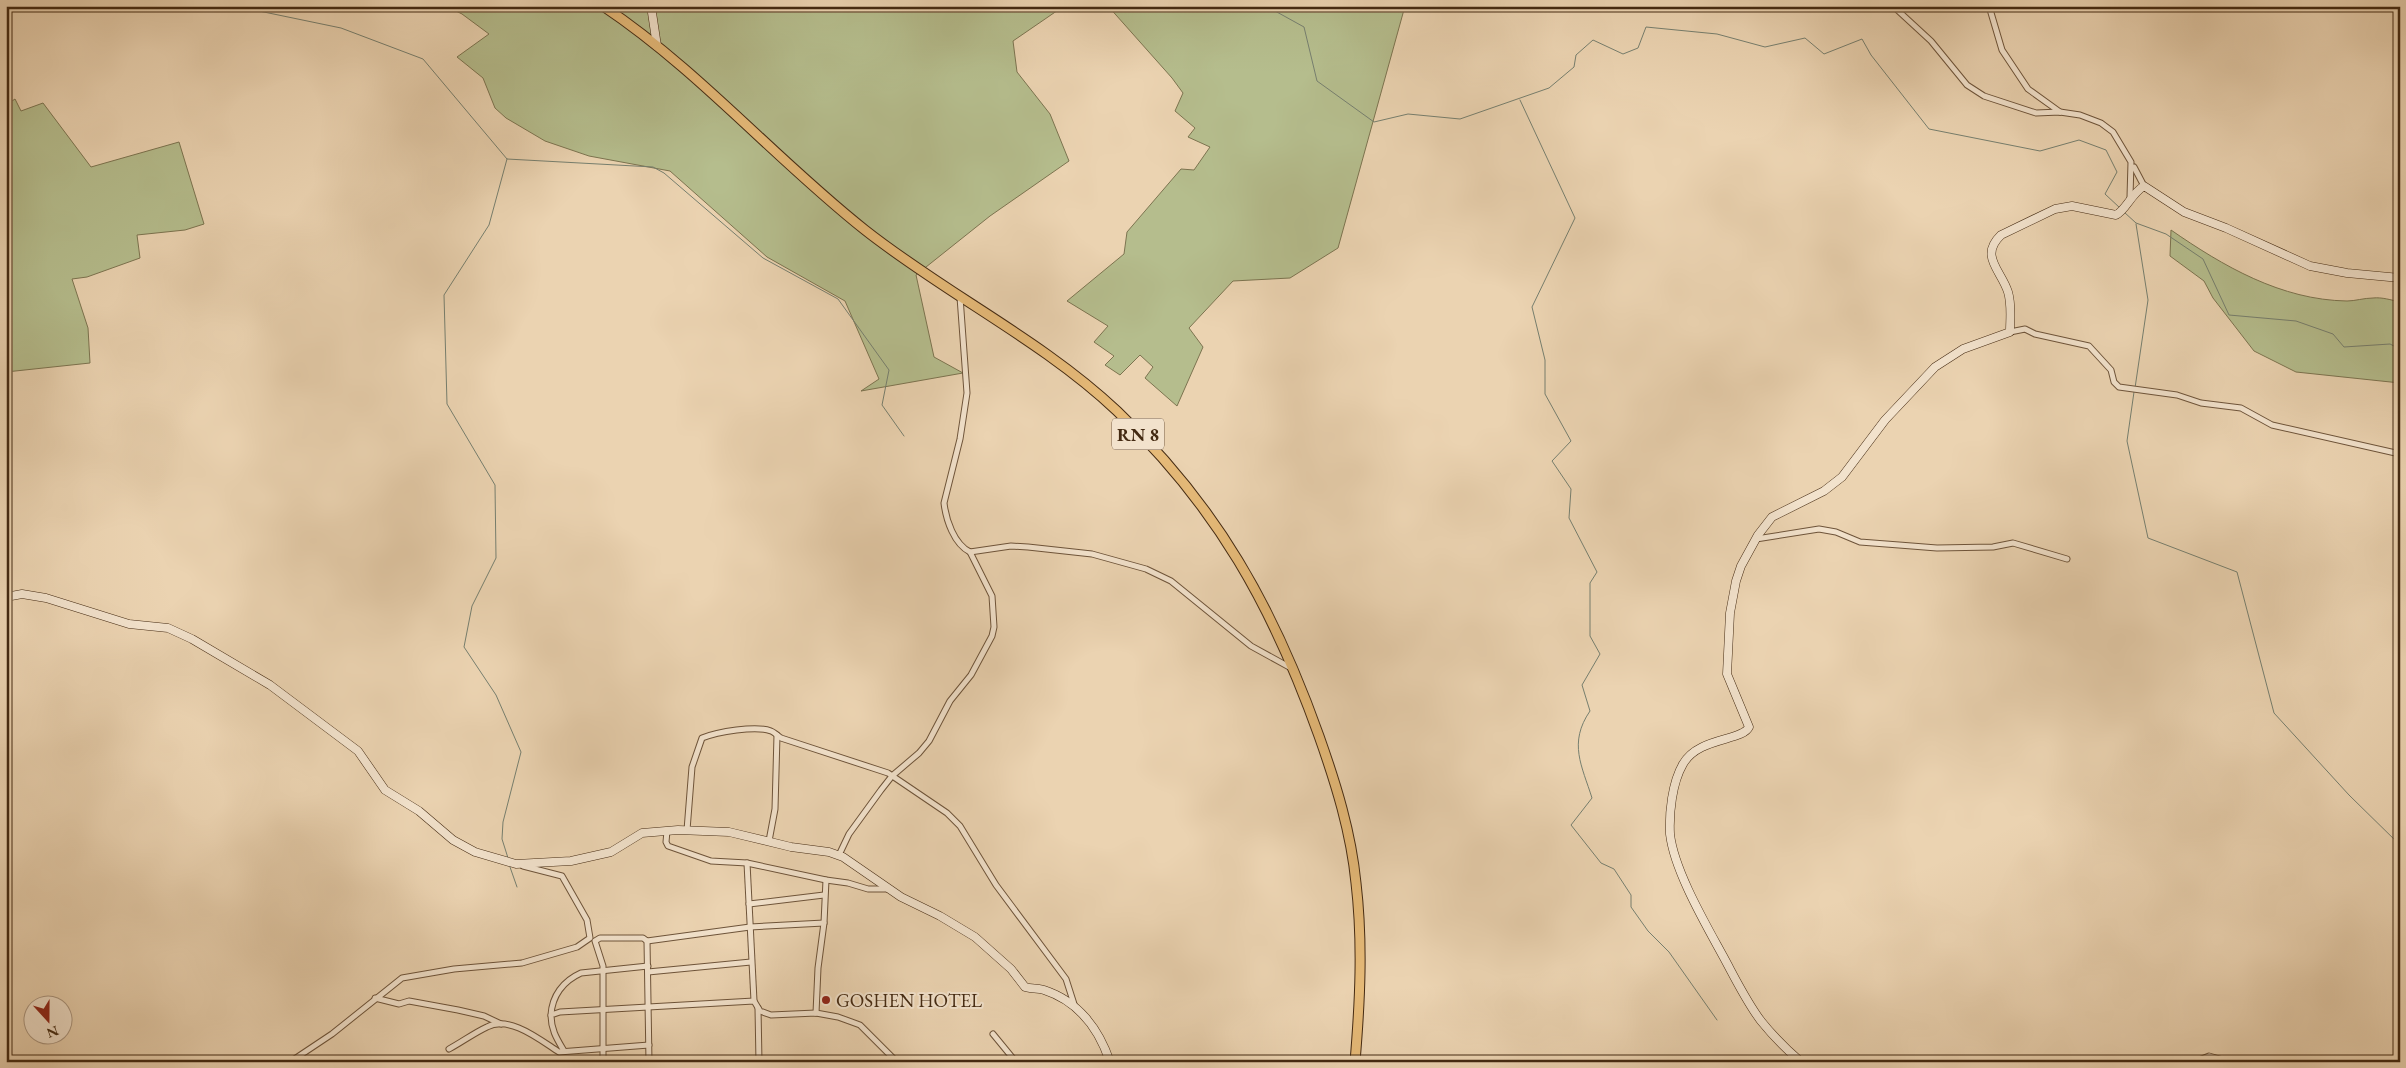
<svg xmlns="http://www.w3.org/2000/svg" width="2406" height="1068" viewBox="0 0 2406 1068" font-family="'EB Garamond',serif">
<style>
.green{fill:#b5bd8d;stroke:#7c7450}
.lines{fill:none;stroke-linecap:round;stroke-linejoin:round}
.stream{stroke:#767f6f;stroke-width:1}
.street-casing{stroke:#6e543a;stroke-width:7}
.secondary-casing{stroke:#442a12;stroke-width:9}
.primary-casing{stroke:#442a12;stroke-width:11}
.street{stroke:#f2e2cc;stroke-width:5}
.secondary{stroke:#f2e2cc;stroke-width:8}
.primary{stroke:#e6ba78;stroke-width:9}
.poi-dot{fill:#8f2418;stroke:#f2e2cc;stroke-width:2}
.labels{text-anchor:middle;dominant-baseline:central;stroke-width:4;stroke-linejoin:round;paint-order:stroke}
.shield{fill:#f2e2cc;stroke:#78614a;stroke-width:1}
.shield-label{font-size:18px;font-weight:bold;fill:#442a12}
.poi-label{font-size:19px;fill:#442a12;stroke:#f2e2cc;text-anchor:start}
</style>
<rect width="100%" height="100%" fill="#ebd3b1"/>
<filter id="stains"><feTurbulence type="fractalNoise" baseFrequency=".004" numOctaves="4"/><feColorMatrix values="0 0 0 0 .2 0 0 0 0 .09 0 0 0 0 .02 0 0 0 .5 -.17"/></filter>
<radialGradient id="worn" r=".72"><stop offset=".6" stop-color="#630" stop-opacity="0"/><stop offset="1" stop-color="#630" stop-opacity=".3"/></radialGradient>
<!-- green -->
<g class="green">
<polygon points="446,6 1064,6 1013,41 1017,72 1050,114 1069,161 990,216 916,275 934,357 963,373 861,391 879,379 845,301 767,257 670,171 589,156 545,141 506,118 495,108 483,78 457,57 489,34 462,14"/>
<polygon points="1108,6 1405,6 1338,248 1290,278 1233,281 1189,328 1203,347 1177,406 1145,378 1153,367 1140,355 1120,375 1105,365 1114,356 1094,342 1108,326 1067,301 1124,254 1127,232 1181,169 1194,170 1210,147 1188,137 1195,128 1175,111 1183,93 1172,78"/>
<polygon points="15,99 21,111 43,103 91,167 179,142 204,224 185,230 137,235 140,258 87,277 72,279 88,328 90,363 6,372 6,105"/>
<path d="M2171,230C2223,266 2281,300 2347,301C2355,301 2364,298 2373,298C2382,297 2391,300 2400,302V383L2296,372L2254,351L2213,298L2204,281L2170,256Z"/>
</g>
<g class="lines">
<!-- stream -->
<g class="stream">
<polyline points="235,6 341,28 423,59 507,159 653,167 664,173 763,258 838,299 889,370 882,405 904,436"/>
<polyline points="1266,6 1304,27 1317,81 1374,122 1408,114 1460,119 1549,88 1574,67 1576,55 1593,40 1623,54 1638,48 1646,27 1717,34 1765,47 1805,38 1824,54 1862,39 1871,55 1929,129 2040,151 2079,140 2106,150 2117,172 2105,194 2120,208"/>
<polyline points="6,10 12,6"/>
<path d="M1520,100L1575,218L1532,307L1545,360V394L1571,441L1552,461L1571,489L1569,518L1597,572L1590,583V636L1600,654L1582,685L1590,711C1568,743 1582,766 1592,798L1571,825L1601,863L1614,869L1631,895V907L1648,931L1669,952L1717,1020"/>
<polyline points="507,159 489,225 444,295 447,404 495,485 496,558 472,606 464,647 496,695 521,752 503,822 502,839 508,858"/>
<polyline points="2124,212 2136,223 2166,234 2203,259 2229,315 2296,321 2333,334 2344,347 2390,344 2400,349"/>
<polyline points="2135,388 2148,300 2136,224"/>
<polyline points="2134,392 2127,441 2148,538 2237,572 2274,713 2349,795 2400,845"/>
<polyline points="510,867 517,887"/>
</g>
<!-- street casing -->
<g class="street-casing">
<g id="street">
<polyline points="1893,6 1931,41 1967,85 1984,96 2036,113 2060,112 2080,115 2101,123 2113,132 2131,162 2130,197"/>
<polyline points="1989,6 2002,50 2028,89 2060,112"/>
<polyline points="2134,167 2144,186"/>
<path d="M960,297L967,393L960,439L944,503C946,520 954,544 970,552L1011,546L1028,547L1092,554L1146,569L1171,581L1251,646L1291,668"/>
<polyline points="2010,332 2025,329 2035,334 2089,346 2111,370 2114,382 2119,387 2177,395 2201,403 2241,408 2272,425 2400,454"/>
<polyline points="1756,539 1819,529 1836,532 1860,542 1899,545 1937,548 1993,547 2013,543 2067,559"/>
<path d="M687,830L692,767L702,738C717,732 756,725 771,731C774,732 778,736 781,738L888,773L947,813L960,826L996,885L1066,979L1074,1004"/>
<polyline points="667,831 666,842 668,846 711,861 747,863 826,880 848,883 868,889 888,889"/>
<polyline points="769,841 775,809 777,735"/>
<polyline points="839,855 849,834 881,790 892,776 919,753 929,741 950,701 971,675 992,636 994,627 992,596 970,552"/>
<polyline points="747,863 754,1001"/>
<polyline points="749,904 824,895"/>
<polyline points="647,941 649,1062"/>
<polyline points="648,972 751,962"/>
<polyline points="375,998 399,1004 409,1001 458,1010 484,1016 501,1024"/>
<polyline points="758,1008 759,1062"/>
<polyline points="816,1013 818,968 824,923 826,880"/>
<path d="M551,1015C552,996 563,981 581,973L648,966"/>
<polyline points="993,1034 1016,1062"/>
<path d="M449,1049C462,1042 474,1033 487,1027C510,1015 540,1040 559,1052L649,1045"/>
<path d="M564,1051C557,1039 551,1030 551,1015L560,1012L754,1001L760,1011L771,1015L816,1013L838,1017L860,1025L897,1062"/>
<polyline points="290,1062 332,1034 402,978 454,969 522,963 577,947 590,938 587,920 562,876 523,866"/>
<polyline points="603,1062 603,966 595,941 600,938 643,938 647,941 750,927 824,923"/>
<polyline points="2194,1062 2209,1056 2230,1062"/>
</g>
</g>
<!-- secondary casing -->
<g class="secondary-casing">
<g id="secondary">
<polyline points="651,6 657,46"/>
<path d="M6,597L22,594L46,598L129,624L168,628L192,639L270,685L358,751L385,790L419,811L453,840L475,852L516,864L571,861L611,852L642,833L678,830L729,832L791,847L829,852L843,857L901,897L940,916L975,937L1011,969L1025,987C1031,989 1038,988 1044,990C1078,1001 1099,1029 1110,1062"/>
<path d="M1801,1062C1786,1049 1773,1036 1761,1021C1746,1001 1735,978 1723,956C1705,923 1674,870 1670,834C1669,813 1672,783 1683,764C1698,737 1743,741 1749,727L1727,674L1730,613L1736,581L1741,566L1758,535L1772,517L1824,491L1842,477L1885,420L1935,367L1963,349L2010,332C2010,319 2012,305 2008,292C2001,270 1979,256 2001,235L2055,209L2072,206L2116,215C2126,210 2131,194 2144,186L2184,212L2226,228L2310,266L2347,273L2400,278"/>
</g>
</g>
<!-- primary casing -->
<g class="primary-casing">
<path id="primary" d="M603,6C700,71 775,159 865,230C946,294 1043,341 1117,411C1217,506 1273,607 1319,736C1336,784 1351,832 1356,883C1363,943 1360,1002 1355,1062"/>
</g>
<!-- street -->
<use href="#street" class="street"/>
<!-- secondary -->
<use href="#secondary" class="secondary"/>
<!-- primary -->
<use href="#primary" class="primary"/>
</g>
<!-- markers -->
<circle class="poi-dot" cx="826" cy="1000" r="5"/>
<g class="labels">
<!-- shield labels -->
<rect class="shield" x="1112" y="418.5" width="52" height="31" rx="4"/>
<g class="shield-label">
<text x="1138" y="434">RN 8</text>
</g>
<!-- poi labels -->
<g class="poi-label">
<text x="836" y="1000">GOSHEN HOTEL</text>
</g>
</g>
<!-- margin -->
<rect width="2406" height="1068" fill="none" stroke="#ebd3b1" stroke-width="25"/>
<rect x="8" y="8" width="2391" height="1053" fill="none" stroke="#442a12" stroke-width="2.5"/>
<rect x="12" y="12" width="2381" height="1043" fill="none" stroke="#442a12"/>
<!-- north arrow -->
<g transform="translate(48 1020) rotate(159)"><circle r="24" fill="#f2e2cc" stroke="#ac9882"/>
<path d="M0-4L9 19L0 12L-9 19Z" fill="#8f2418"/>
<text y="-8" font-size="14" font-weight="bold" text-anchor="middle" fill="#442a12">N</text>
</g>
<rect width="100%" height="100%" filter="url(#stains)"/>
<rect width="100%" height="100%" fill="url(#worn)"/>
</svg>
